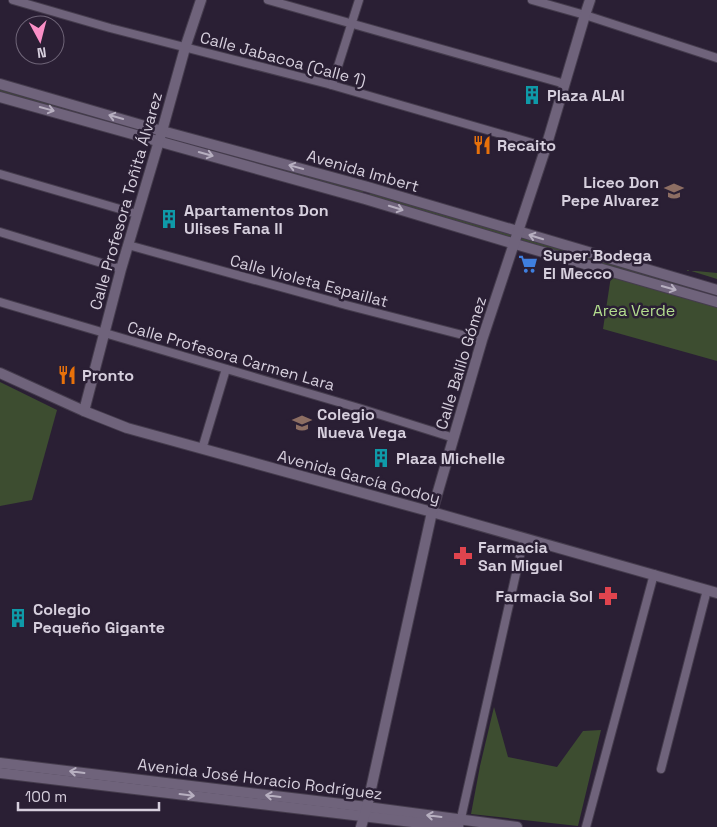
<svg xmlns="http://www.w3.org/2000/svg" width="717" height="827" viewBox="0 0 717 827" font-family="'Space Grotesk',sans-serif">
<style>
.green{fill:#3d4d30}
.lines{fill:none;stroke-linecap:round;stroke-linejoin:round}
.street-casing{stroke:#453c4d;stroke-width:10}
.secondary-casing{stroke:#453c4d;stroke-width:12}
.street{stroke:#6f637b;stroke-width:8}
.secondary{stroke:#6f637b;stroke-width:10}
.oneway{stroke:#b7afc0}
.labels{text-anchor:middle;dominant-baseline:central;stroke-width:5;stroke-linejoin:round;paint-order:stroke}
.street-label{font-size:16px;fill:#d6cfdd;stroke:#2a1f34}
.poi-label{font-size:16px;font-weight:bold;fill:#d6cfdd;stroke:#2a1f34;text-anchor:start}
.park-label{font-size:16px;fill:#b4de8f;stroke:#2a1f34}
</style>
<rect width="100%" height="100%" fill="#2a1f34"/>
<!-- green -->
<g class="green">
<polygon points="0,86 159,130 157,138 0,94"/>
<polygon points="165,133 364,188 362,195 163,138"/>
<polygon points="371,190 513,232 511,239 369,197"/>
<polygon points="522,235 700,287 698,294 519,242"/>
<polygon points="686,270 717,273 717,279 688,270"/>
<polygon points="611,276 717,307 717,361 603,329"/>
<polygon points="0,382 57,410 32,500 0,506"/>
<polygon points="494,707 508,757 557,767 583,731 601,730 578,826 471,814 480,766"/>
</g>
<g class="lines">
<!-- street casing -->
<g class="street-casing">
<g id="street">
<polyline points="13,0 110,28 328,84 546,147"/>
<polyline points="268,0 565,84"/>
<polyline points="532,0 585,15 717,58"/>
<polyline points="332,85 359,0"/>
<polyline points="0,174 137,214"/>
<polyline points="0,232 121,269"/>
<polyline points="128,245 346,305 482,340"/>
<polyline points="0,302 362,409 454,438"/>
<polyline points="202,449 226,369"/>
<polyline points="661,769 707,590"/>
<polyline points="459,827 524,538"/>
<polyline points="586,827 654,574"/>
</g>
</g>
<!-- secondary casing -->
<g class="secondary-casing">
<g id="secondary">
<polyline points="0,84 162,131 368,187 717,290"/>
<polyline points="0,97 365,199 522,246 717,302"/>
<polyline points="0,373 84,411 127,428 432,512 717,593"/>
<polyline points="84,411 121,269 162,131 185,48 201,0"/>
<polyline points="0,763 367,807 517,827"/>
<polyline points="0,773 454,827"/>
<polyline points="361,827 367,807 432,512 482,340 546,147 585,15 590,0"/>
</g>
</g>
<!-- street -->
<use href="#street" class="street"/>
<!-- secondary -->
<use href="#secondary" class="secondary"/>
</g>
<!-- one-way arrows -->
<defs><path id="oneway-shaft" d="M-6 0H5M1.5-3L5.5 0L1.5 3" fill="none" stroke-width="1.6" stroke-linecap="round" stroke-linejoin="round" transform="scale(1.25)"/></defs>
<g class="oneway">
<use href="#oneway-shaft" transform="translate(47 109) rotate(15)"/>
<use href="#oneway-shaft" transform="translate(116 117) rotate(-164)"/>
<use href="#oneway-shaft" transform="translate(206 154) rotate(16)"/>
<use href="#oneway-shaft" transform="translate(296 167) rotate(-165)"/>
<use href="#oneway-shaft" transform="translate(396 208) rotate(17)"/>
<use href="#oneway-shaft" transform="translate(536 237) rotate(-163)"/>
<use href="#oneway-shaft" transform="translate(669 288) rotate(16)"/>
<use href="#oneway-shaft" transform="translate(77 772) rotate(-173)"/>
<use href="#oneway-shaft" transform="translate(187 795) rotate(7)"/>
<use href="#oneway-shaft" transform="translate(273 796) rotate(-173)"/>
<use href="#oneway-shaft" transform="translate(434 816) rotate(-173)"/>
</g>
<!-- icons -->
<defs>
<g id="building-bare" transform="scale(1.5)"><path d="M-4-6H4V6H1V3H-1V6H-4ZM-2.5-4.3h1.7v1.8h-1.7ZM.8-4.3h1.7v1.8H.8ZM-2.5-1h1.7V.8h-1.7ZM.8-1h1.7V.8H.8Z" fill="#0f9aa8" stroke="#2a1f34" stroke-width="2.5" paint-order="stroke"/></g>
<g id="restaurant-bare" transform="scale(1.5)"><path d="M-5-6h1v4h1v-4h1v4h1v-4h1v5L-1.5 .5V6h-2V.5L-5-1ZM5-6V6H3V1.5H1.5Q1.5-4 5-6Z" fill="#e8710a" stroke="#2a1f34" stroke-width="2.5" paint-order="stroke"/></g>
<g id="school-bare" transform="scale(1.5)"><path d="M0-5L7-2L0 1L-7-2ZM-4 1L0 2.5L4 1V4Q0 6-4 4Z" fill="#8d6e63" stroke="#2a1f34" stroke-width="2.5" paint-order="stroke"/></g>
<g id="supermarket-bare" transform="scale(1.5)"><path d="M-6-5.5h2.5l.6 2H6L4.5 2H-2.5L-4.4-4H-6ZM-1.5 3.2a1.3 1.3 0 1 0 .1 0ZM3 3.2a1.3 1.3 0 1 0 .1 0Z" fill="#3f7fe0" stroke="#2a1f34" stroke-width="2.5" paint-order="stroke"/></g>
<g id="pharmacy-bare" transform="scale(1.5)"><path d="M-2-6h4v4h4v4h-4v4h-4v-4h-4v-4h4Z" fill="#e0444e" stroke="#2a1f34" stroke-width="2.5" paint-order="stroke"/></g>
</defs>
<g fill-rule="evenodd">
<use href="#building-bare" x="532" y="95"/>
<use href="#restaurant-bare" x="482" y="145"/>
<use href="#school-bare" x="674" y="191"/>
<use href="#building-bare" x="169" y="219"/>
<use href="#supermarket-bare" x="528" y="264"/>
<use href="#restaurant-bare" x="67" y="375"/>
<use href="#school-bare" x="302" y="423"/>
<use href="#building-bare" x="381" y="458"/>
<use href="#pharmacy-bare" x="463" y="556"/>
<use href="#pharmacy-bare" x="608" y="596"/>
<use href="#building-bare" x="18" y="618"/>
</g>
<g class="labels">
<!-- street labels -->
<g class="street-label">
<text transform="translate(283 59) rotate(15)">Calle Jabacoa (Calle 1)</text>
<text transform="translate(363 171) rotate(16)">Avenida Imbert</text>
<text transform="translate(126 201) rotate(-74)">Calle Profesora Toñita Álvarez</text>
<text transform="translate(309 281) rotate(15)">Calle Violeta Espaillat</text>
<text transform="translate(231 356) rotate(16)">Calle Profesora Carmen Lara</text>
<text transform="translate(461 363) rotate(-73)">Calle Balilo Gómez</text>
<text transform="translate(359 477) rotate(15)">Avenida García Godoy</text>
<text transform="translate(260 779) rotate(7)">Avenida José Horacio Rodríguez</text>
</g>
<!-- poi labels -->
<g class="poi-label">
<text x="547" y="95">Plaza ALAI</text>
<text x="497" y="145">Recaito</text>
<text x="659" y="182" text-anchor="end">Liceo Don<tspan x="659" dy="18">Pepe Alvarez</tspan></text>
<text x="184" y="210">Apartamentos Don<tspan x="184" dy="18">Ulises Fana II</tspan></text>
<text x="543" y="255">Super Bodega<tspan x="543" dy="18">El Mecco</tspan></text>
<text x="82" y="375">Pronto</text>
<text x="317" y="414">Colegio<tspan x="317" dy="18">Nueva Vega</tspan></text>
<text x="396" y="458">Plaza Michelle</text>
<text x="478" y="547">Farmacia<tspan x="478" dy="18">San Miguel</tspan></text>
<text x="593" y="596" text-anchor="end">Farmacia Sol</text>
<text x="33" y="609">Colegio<tspan x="33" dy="18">Pequeño Gigante</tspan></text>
</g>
<!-- park labels -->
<g class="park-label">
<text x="634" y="310">Area Verde</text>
</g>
</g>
<!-- north arrow -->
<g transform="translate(40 40) rotate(173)"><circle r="24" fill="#2a1f34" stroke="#6f6578"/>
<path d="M0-4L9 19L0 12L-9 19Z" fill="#fa8fc6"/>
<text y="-8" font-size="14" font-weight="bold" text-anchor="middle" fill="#d6cfdd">N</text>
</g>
<!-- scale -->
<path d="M18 802v8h141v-8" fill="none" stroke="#d6cfdd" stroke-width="2.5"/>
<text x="25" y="802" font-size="15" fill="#d6cfdd" stroke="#2a1f34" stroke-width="4" paint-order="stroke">100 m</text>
</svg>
